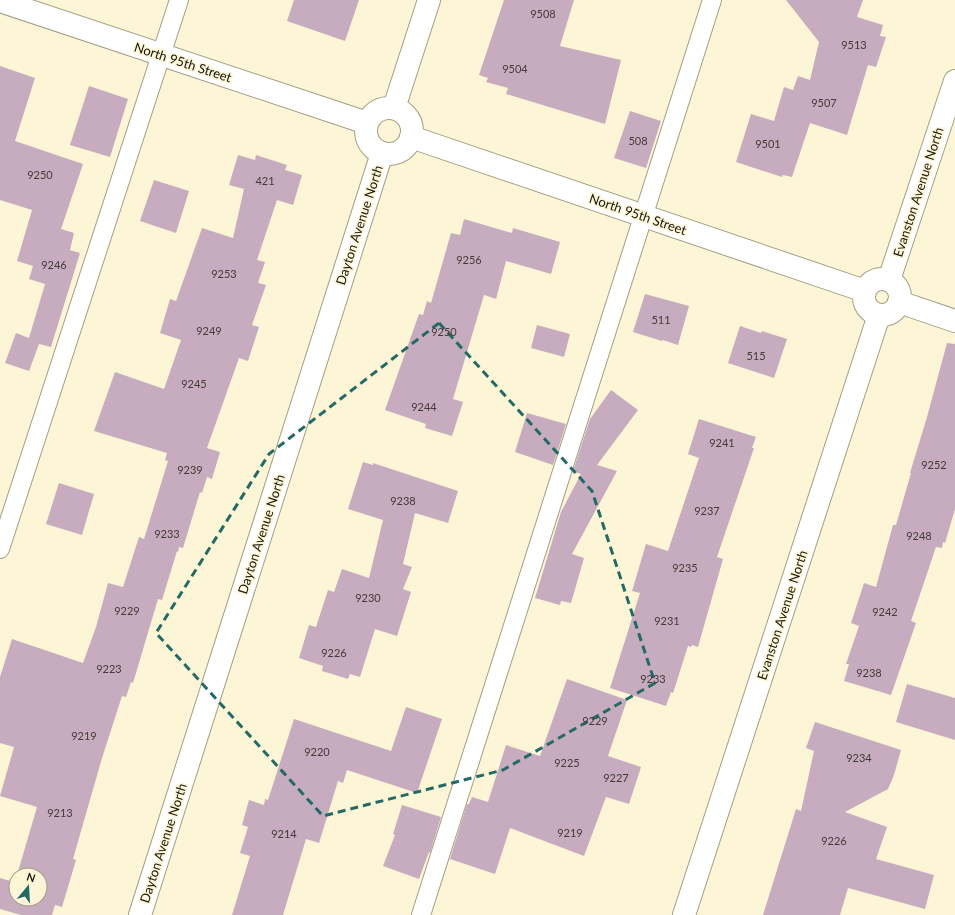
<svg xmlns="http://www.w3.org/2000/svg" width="955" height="915" viewBox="0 0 955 915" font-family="Lato,sans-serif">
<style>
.building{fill:#c7abbe}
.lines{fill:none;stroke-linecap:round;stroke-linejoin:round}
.service-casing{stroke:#a49f82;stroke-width:20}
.minor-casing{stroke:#a49f82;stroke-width:24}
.service{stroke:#fff;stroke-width:18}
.minor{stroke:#fff;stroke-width:22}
.marked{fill:none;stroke:#206b66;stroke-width:3;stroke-dasharray:8 5;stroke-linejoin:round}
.labels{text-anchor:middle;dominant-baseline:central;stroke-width:3.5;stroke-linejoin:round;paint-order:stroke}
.number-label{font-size:11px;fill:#443b38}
.street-label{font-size:13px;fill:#18160b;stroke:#fcf6d7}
</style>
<rect width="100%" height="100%" fill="#fcf6d7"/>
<!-- building -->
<g class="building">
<polygon points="294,0 359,0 345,41 287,21"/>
<polygon points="504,0 574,0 560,46 621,60 605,124 506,94 508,88 486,82 488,78 479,75"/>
<polygon points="786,0 863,0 857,17 883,25 880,36 886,37 876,67 868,65 847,135 810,123 792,177 783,175 782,177 736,162 751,114 774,121 784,87 793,90 798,76 810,80 819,42"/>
<polygon points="0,66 35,78 15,141 83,164 61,229 74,233 70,250 80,253 51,347 39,344 29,371 5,363 16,333 29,338 45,284 29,279 33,266 17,261 32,210 0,200"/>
<polygon points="89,86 128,99 110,157 70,145"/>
<polygon points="630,111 661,121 646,168 614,158"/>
<polygon points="238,155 255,160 256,155 287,165 285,170 302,175 293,205 277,200 257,260 265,262 258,283 266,285 252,325 259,327 248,361 239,358 207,448 220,452 212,479 207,477 202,493 200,492 183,548 179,547 178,552 177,551 162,600 158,599 133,683 131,682 126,697 122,696 102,758 73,859 76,860 62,907 55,905 52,915 21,915 0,909 0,878 14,882 16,877 16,899 40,899 40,875 17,875 37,807 0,796 14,747 0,743 0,677 12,639 83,663 96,627 108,583 123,587 139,537 144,539 168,461 165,460 167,453 94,431 115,372 164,389 181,340 160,333 170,299 176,301 202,228 233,238 244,189 229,185"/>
<polygon points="154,180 189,191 176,233 140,221"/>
<polygon points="464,219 512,233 513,228 560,242 551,274 506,261 496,299 484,295 453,399 463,402 452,436 425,428 426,424 385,410 419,314 423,315 427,301 431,303 451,233 460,235"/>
<polygon points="645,294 689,306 678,345 663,340 662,341 633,332"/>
<polygon points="537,325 570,334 564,357 531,348"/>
<polygon points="740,326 761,333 762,331 787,339 774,378 728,363"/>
<polygon points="947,343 955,344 955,509 945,543 943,542 942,548 936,547 911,621 916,623 891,695 844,681 849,664 846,664 859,626 851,623 864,583 876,587 893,525 896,525 911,473 910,473 927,417"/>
<polygon points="611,390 638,410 597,465 617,471 572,554 584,558 571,603 561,601 560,605 535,598 561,512 581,474 573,471 590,419"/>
<polygon points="527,413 566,424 553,465 515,452"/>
<polygon points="699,419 756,437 752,448 754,448 717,557 723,559 698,647 692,645 691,647 688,646 673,693 671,692 666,706 610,688 640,593 632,591 646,544 668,551 699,458 688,454"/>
<polygon points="363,462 373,465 373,463 458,491 448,523 415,513 403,564 412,567 403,589 411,592 397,636 375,629 360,677 350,674 348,679 322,671 323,666 299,658 309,625 316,627 328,590 334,592 342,569 369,578 383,520 348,509"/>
<polygon points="59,483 94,494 82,535 46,524"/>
<polygon points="567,679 627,700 608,756 641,767 629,804 606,797 584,856 510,828 495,874 450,859 467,804 469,804 472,797 488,802 506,745 540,756"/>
<polygon points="907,684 955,698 955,740 896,722"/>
<polygon points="406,707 442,719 417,793 347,770 343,783 338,781 319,843 306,839 283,915 232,915 250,856 240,853 248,827 242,825 249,800 264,805 265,799 268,800 294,719 391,751"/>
<polygon points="815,722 901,750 894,775 888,789 845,812 887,827 876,859 934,875 925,909 848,888 840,915 763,915 796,809 801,811 814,751 806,748"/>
<polygon points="402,805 441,817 430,853 429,852 419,879 383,866 395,835 393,834"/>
</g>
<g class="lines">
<!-- service casing -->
<g class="service-casing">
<g id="service">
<polyline points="0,549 179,0"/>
<polyline points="421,915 712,0"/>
</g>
</g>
<!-- minor casing -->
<g class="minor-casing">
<g id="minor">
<polyline points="0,1 367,123"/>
<circle cx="389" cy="131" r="23"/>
<polyline points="394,108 429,0"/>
<polyline points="411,137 865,291"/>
<circle cx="882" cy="297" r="18"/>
<polyline points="889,280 955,81"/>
<polyline points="899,302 955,321"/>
<polyline points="140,915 382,153"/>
<polyline points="684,915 879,315"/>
</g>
</g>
<!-- service -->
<use href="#service" class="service"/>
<!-- minor -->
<use href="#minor" class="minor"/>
</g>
<!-- marked area -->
<path class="marked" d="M439,323L592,491L655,683L503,770L323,816L156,633L269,454Z"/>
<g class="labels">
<!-- number labels -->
<g class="number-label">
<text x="543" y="13">9508</text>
<text x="854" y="44">9513</text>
<text x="515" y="68">9504</text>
<text x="824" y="102">9507</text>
<text x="638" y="140">508</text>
<text x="768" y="143">9501</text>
<text x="40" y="174">9250</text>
<text x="265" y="180">421</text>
<text x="469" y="259">9256</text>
<text x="54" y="264">9246</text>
<text x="224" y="273">9253</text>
<text x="661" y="319">511</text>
<text x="209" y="330">9249</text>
<text x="444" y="331">9250</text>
<text x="756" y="355">515</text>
<text x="194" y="383">9245</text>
<text x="424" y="406">9244</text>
<text x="722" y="442">9241</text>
<text x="934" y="464">9252</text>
<text x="190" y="469">9239</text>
<text x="403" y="500">9238</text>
<text x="707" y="510">9237</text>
<text x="167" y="533">9233</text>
<text x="919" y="535">9248</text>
<text x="685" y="567">9235</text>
<text x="368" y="597">9230</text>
<text x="127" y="610">9229</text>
<text x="885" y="611">9242</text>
<text x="667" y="620">9231</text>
<text x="334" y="652">9226</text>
<text x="109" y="668">9223</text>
<text x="869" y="672">9238</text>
<text x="653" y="678">9233</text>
<text x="595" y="720">9229</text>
<text x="84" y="735">9219</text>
<text x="317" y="751">9220</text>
<text x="859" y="757">9234</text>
<text x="567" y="762">9225</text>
<text x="616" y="777">9227</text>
<text x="60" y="812">9213</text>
<text x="570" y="832">9219</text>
<text x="284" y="833">9214</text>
<text x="834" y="840">9226</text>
</g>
<!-- street labels -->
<g class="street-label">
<text transform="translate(183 62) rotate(18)">North 95th Street</text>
<text transform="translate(918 192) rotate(-72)">Evanston Avenue North</text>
<text transform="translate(638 214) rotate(19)">North 95th Street</text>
<text transform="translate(359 225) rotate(-72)">Dayton Avenue North</text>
<text transform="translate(261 534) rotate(-72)">Dayton Avenue North</text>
<text transform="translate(782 615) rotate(-72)">Evanston Avenue North</text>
<text transform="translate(163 843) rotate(-72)">Dayton Avenue North</text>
</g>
</g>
<!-- north arrow -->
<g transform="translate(28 887) rotate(18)"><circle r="19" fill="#fcf6d7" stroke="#a19c85"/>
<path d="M0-3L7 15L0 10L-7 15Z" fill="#206b66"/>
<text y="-6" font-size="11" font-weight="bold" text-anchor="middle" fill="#18160b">N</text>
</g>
</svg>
